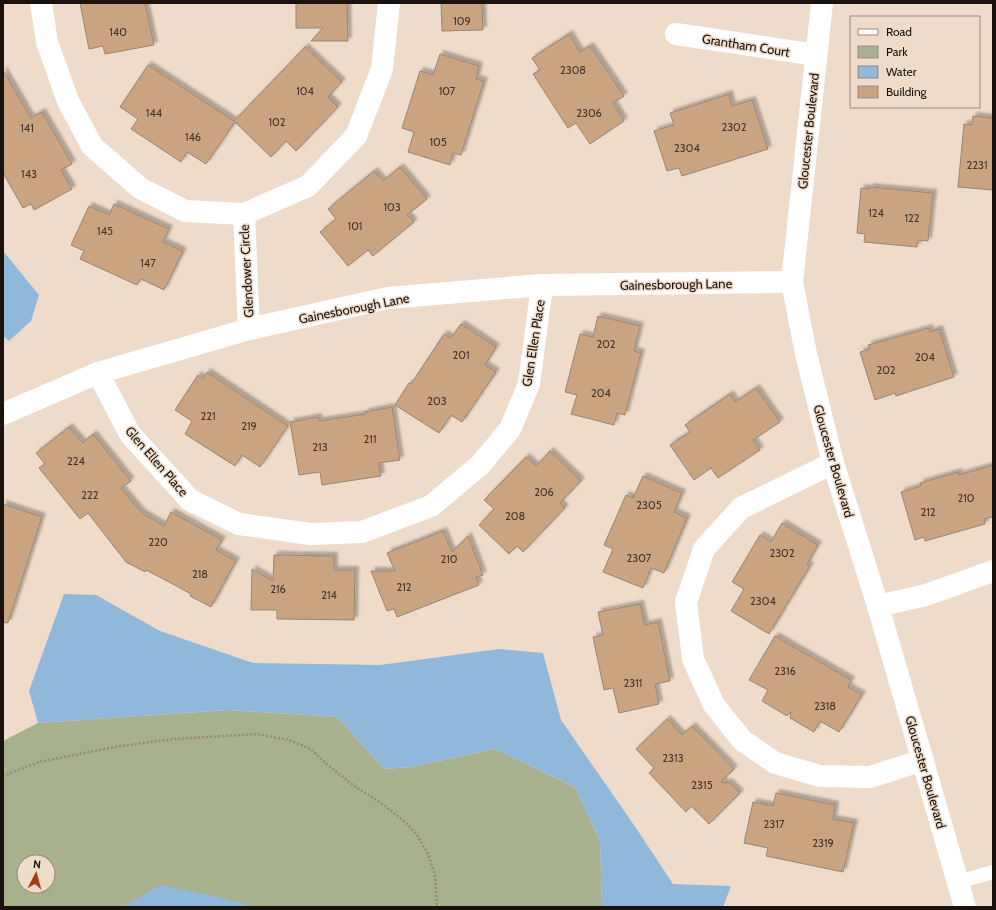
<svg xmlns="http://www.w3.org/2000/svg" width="996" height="910" viewBox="0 0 996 910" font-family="Cabin,sans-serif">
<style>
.green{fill:#a7b18d;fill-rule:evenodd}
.water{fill:#90b8db}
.building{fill:#caa380;stroke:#978677;filter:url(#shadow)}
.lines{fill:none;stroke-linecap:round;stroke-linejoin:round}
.path{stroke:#97887c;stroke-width:2.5;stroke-dasharray:2 2;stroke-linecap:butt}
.service{stroke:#fff;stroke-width:14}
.minor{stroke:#fff;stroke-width:22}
.labels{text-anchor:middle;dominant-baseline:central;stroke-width:3;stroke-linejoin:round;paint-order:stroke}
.number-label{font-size:11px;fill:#45362a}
.street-label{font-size:13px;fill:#19120d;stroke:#eedbca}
</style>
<defs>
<filter id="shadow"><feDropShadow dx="3.5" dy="-3.5" stdDeviation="1" flood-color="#0004"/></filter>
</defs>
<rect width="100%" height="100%" fill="#eedbca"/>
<!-- green -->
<path class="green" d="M228,710L337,717L384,769L411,767L495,749L575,787L600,841L602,907H3V741L38,723ZM24,862H48V886H24Z"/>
<!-- water -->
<g class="water">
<polygon points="3,251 39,295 31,321 9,341 3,336"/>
<polygon points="64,594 96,595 160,631 253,663 380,665 499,649 543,653 561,720 634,825 673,884 731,886 723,907 602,907 600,841 575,787 495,749 411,767 384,769 337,717 228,710 38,723 29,691"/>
<polygon points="160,885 211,895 254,907 123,907"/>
</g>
<!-- building -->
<g class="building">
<polygon points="80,3 145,3 154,45 105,54 103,46 89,49"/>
<polygon points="296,3 347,3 348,41 311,41 323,28 296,28"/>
<polygon points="441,3 482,3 483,30 442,31"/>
<polygon points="569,34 580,52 590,46 624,96 613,103 624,121 590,144 576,123 568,128 533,74 540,70 532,58"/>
<polygon points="305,47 342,82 328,97 338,107 296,151 286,141 271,157 235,122 206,164 187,152 181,162 131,129 138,119 120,107 148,65 234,121"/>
<polygon points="440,54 479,66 476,79 484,81 461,155 453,153 450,165 408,152 414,132 402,128 420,71 433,75"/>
<polygon points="3,70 31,118 42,112 72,164 61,170 72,189 34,210 31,204 23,208 3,173"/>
<polygon points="729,94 732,106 752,100 768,149 682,176 679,168 667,171 654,131 674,125 670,113"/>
<polygon points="973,116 993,118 993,190 958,187 964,124 972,125"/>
<polygon points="400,167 427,199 407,215 414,222 373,256 368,250 348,266 320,232 336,219 328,209 374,171 383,181"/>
<polygon points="870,187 933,193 928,241 918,240 917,247 864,242 865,234 857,233 861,188 870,189"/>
<polygon points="114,204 169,229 163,242 183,251 164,290 141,279 137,285 80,259 84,251 71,245 89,206 109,215"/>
<polygon points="598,316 640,326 634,351 641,353 625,415 617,413 614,425 571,414 577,395 565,392 580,334 593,337"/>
<polygon points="461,324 496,347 485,365 496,372 462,422 451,415 439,433 395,405 409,383 411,384 444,334 451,338"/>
<polygon points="929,328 930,332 939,329 954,377 896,396 895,393 875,400 860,352 870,349 868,345"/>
<polygon points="207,372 288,426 260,467 242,455 235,466 185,434 192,421 175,410 198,375 203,379"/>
<polygon points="756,388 780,422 753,440 760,450 718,478 711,468 694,480 670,445 690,432 685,425 730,394 735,402"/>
<polygon points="392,407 400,460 379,463 381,476 322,485 320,472 299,475 290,422 318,417 319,421 366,414 365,412"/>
<polygon points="69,427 83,443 93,434 131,481 121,488 142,513 164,526 171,512 222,540 216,550 236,561 211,607 190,596 191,594 167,581 146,570 145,572 126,562 88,513 80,519 39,468 45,464 36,453"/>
<polygon points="550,451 581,481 560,503 565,508 523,552 517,546 509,554 479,525 494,509 484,500 526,457 536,466"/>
<polygon points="993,465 993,517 984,519 985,524 925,541 924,537 915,540 901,492 921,486 920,483 958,472 959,475"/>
<polygon points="643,476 682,493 674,512 687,518 664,573 651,568 643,588 603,572 613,549 604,545 626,495 633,498"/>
<polygon points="3,504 42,517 8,623 3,622"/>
<polygon points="782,523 818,545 807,564 810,566 769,634 731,611 744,589 732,582 760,535 771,542"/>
<polygon points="443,531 452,552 468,536 483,575 476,577 479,585 397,617 394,609 387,611 371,571 395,571 387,553"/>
<polygon points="274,555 334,556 334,570 355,570 354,620 277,619 277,610 251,610 252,569 273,581"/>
<polygon points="640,604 645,625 658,622 670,681 655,684 659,704 619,713 613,688 604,690 593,637 603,635 598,612"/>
<polygon points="775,636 851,680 848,687 862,695 839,732 820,721 814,732 790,718 791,712 787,716 762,701 768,690 749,680"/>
<polygon points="667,719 682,735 692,726 734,769 721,782 730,783 740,793 709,824 691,806 686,812 649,773 654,768 636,749"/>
<polygon points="776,793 835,805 833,819 854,823 843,872 766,856 768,848 744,843 753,802 773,806"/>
</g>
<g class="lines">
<!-- path -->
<polyline class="path" points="3,776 39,762 120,746 175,739 257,734 289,740 311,749 323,761 353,785 381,803 405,822 417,835 428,854 435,875 437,907"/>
<!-- service -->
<polyline class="service" points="958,882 993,872"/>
<!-- minor -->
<g class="minor">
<polyline points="41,3 47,42 68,101 92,146 140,188 185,211 244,214 308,186 356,136 382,69 389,3"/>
<polyline points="822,3 792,282 806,354 833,463 878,606 965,907"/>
<polyline points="676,34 816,55"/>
<polyline points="244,214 249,329"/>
<polyline points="98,373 130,434 190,500 239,524 311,534 362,532 431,506 480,465 510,429 529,384 542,285"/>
<polyline points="3,414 98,373 249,329 388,298 542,285 792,282"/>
<polyline points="833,463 741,508 704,549 686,602 693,659 714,705 742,740 775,763 820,776 870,777 923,760"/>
<polyline points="878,606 926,595 993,571"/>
</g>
</g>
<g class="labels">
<!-- number labels -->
<g class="number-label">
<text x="462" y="21">109</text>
<text x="118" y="32">140</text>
<text x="573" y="70">2308</text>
<text x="305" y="91">104</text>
<text x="447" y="91">107</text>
<text x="154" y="113">144</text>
<text x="589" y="113">2306</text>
<text x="277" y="122">102</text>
<text x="734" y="127">2302</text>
<text x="27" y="128">141</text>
<text x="193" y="137">146</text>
<text x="438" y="142">105</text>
<text x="687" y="148">2304</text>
<text x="977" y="165">2231</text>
<text x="29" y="174">143</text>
<text x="392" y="207">103</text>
<text x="876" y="213">124</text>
<text x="912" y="218">122</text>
<text x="355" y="226">101</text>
<text x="105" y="231">145</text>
<text x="148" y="263">147</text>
<text x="606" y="344">202</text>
<text x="461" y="355">201</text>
<text x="925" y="357">204</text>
<text x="886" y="370">202</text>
<text x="601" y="393">204</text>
<text x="437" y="401">203</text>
<text x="208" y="416">221</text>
<text x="249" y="426">219</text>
<text x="370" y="439">211</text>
<text x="320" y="447">213</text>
<text x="76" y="461">224</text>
<text x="544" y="492">206</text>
<text x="90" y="495">222</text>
<text x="966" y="498">210</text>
<text x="649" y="505">2305</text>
<text x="928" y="512">212</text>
<text x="515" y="516">208</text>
<text x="158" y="542">220</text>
<text x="782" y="553">2302</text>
<text x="639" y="558">2307</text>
<text x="449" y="559">210</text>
<text x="200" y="574">218</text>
<text x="404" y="587">212</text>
<text x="278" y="589">216</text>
<text x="329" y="595">214</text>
<text x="763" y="601">2304</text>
<text x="785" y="671">2316</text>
<text x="633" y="683">2311</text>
<text x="825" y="706">2318</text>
<text x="673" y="758">2313</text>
<text x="702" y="785">2315</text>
<text x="774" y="824">2317</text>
<text x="823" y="843">2319</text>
</g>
<!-- street labels -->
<g class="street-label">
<text transform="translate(746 45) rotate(9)">Grantham Court</text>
<text transform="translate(808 131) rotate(-84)">Gloucester Boulevard</text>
<text transform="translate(246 271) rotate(-93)">Glendower Circle</text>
<text transform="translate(676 284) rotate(-1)">Gainesborough Lane</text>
<text transform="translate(354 308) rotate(-11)">Gainesborough Lane</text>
<text transform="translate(533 343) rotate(-81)">Glen Ellen Place</text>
<text transform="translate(157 461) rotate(49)">Glen Ellen Place</text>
<text transform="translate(834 461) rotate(74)">Gloucester Boulevard</text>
<text transform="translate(926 772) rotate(74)">Gloucester Boulevard</text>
</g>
</g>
<!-- border -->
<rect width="996" height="910" fill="none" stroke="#19120d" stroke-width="8"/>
<!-- legend -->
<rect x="850" y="16" width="130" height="92" fill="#eedbca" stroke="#998b7e"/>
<rect x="858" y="29" width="20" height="6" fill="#ffffff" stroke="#998b7e"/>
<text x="886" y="36" font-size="12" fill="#19120d">Road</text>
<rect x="858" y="46" width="20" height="12" fill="#a7b18d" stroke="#998b7e"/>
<text x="886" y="56" font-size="12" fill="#19120d">Park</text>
<rect x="858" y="66" width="20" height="12" fill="#90b8db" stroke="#998b7e"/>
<text x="886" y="76" font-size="12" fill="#19120d">Water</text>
<rect x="858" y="86" width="20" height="12" fill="#caa380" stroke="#998b7e"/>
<text x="886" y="96" font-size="12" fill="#19120d">Building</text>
<!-- north arrow -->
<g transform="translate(36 874) rotate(6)"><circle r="19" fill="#eedbca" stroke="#998b7e"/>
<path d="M0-3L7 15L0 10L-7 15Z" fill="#a43e15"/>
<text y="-6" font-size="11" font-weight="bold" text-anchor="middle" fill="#19120d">N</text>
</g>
</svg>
